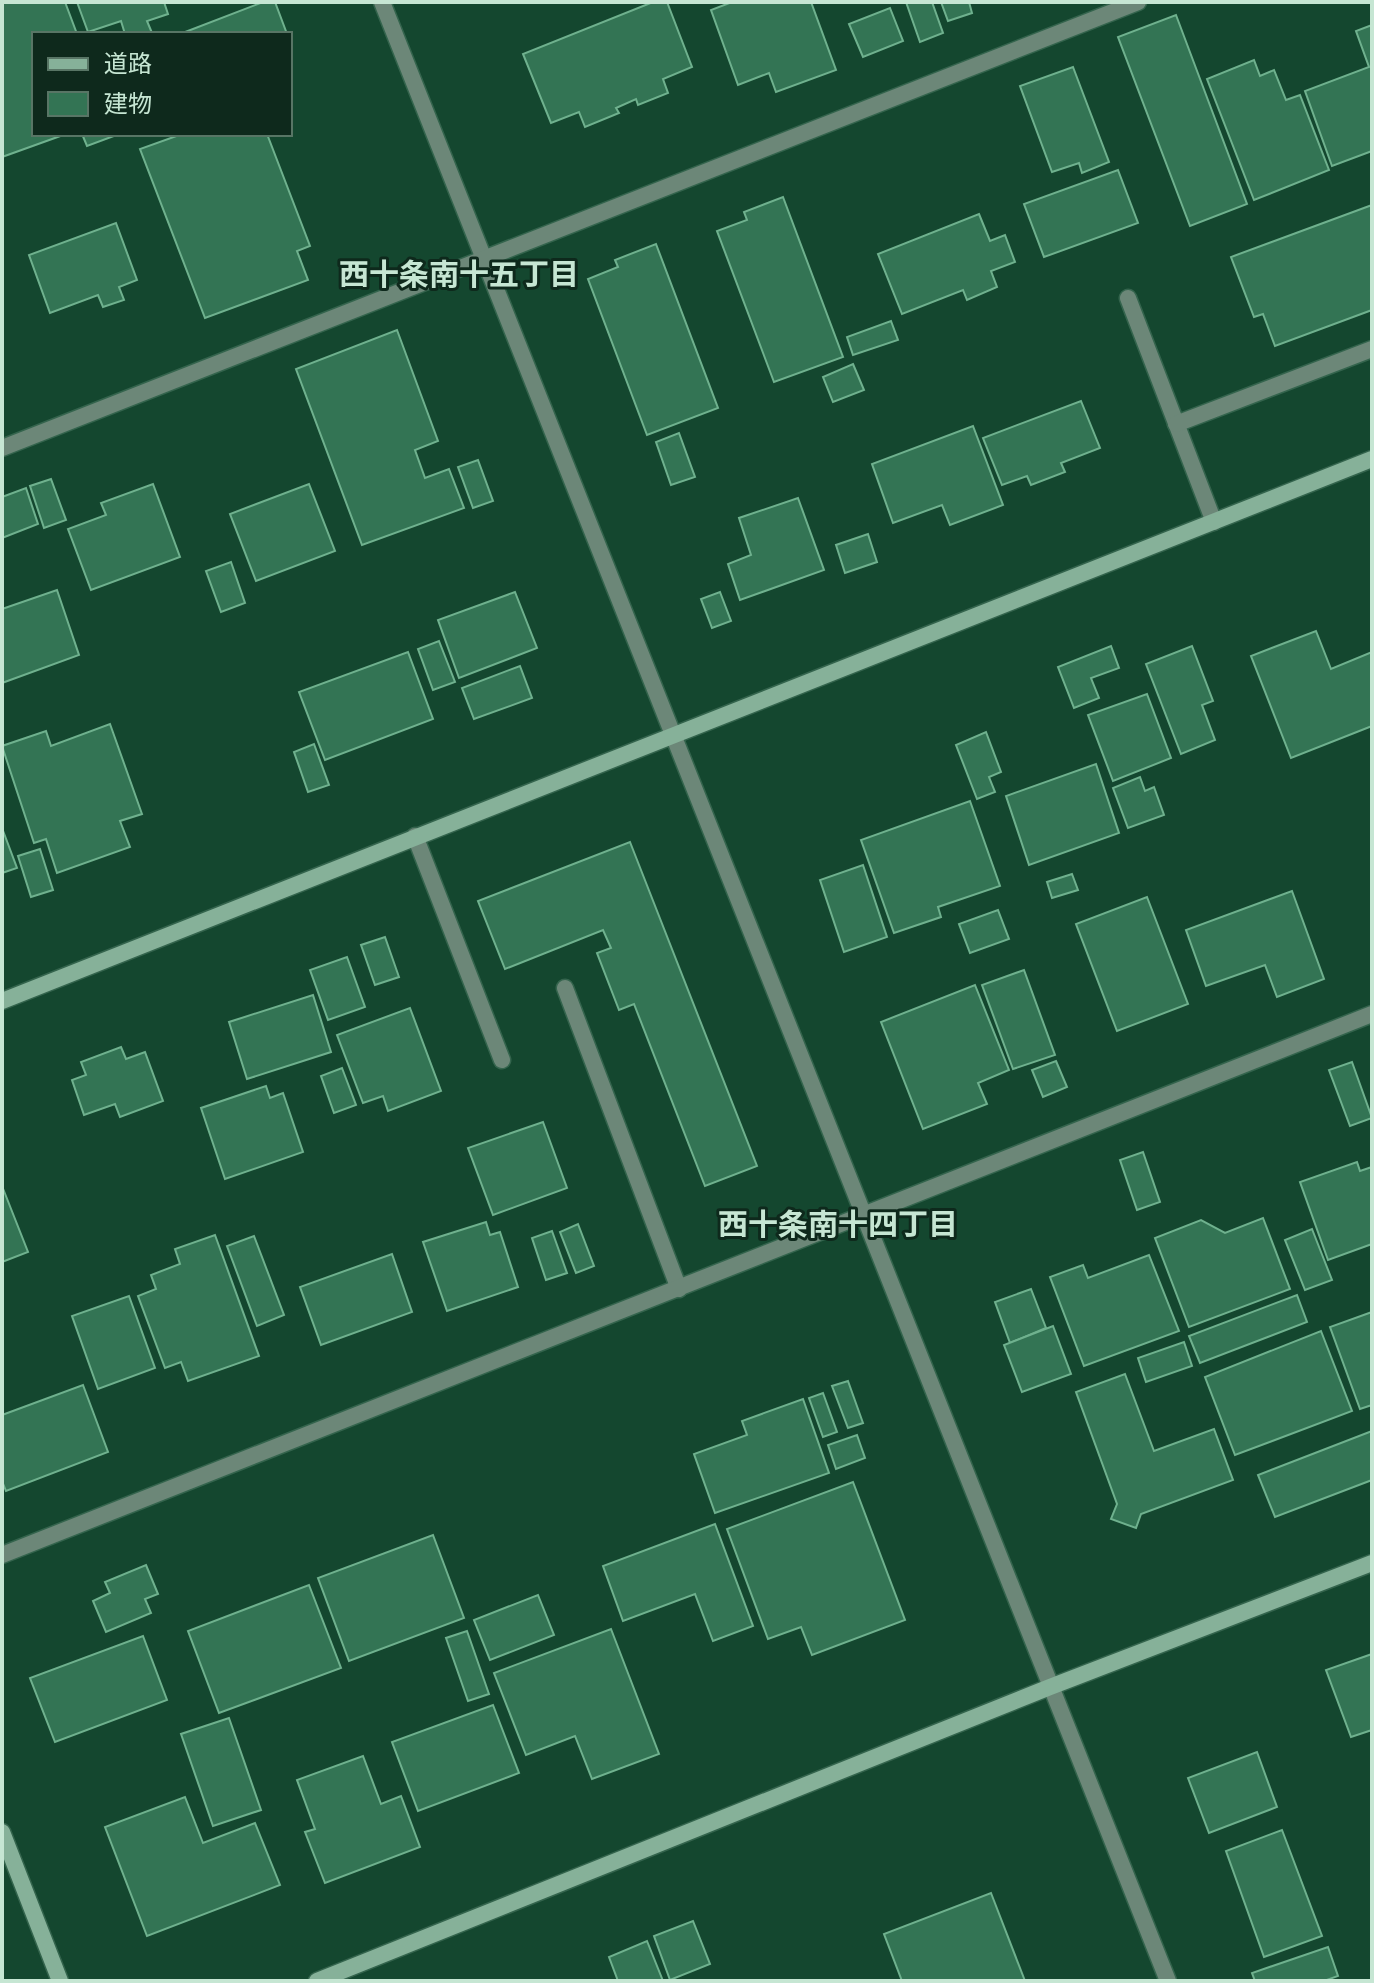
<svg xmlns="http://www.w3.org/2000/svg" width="1374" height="1983" viewBox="0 0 1374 1983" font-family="Lato,'Noto Sans JP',sans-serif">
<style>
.building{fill:#337454;stroke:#6fb18e;stroke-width:2}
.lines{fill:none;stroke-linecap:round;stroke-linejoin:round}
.lane-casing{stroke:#34644d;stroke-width:19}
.street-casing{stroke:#34644d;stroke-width:19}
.secondary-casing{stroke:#34644d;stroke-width:19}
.lane{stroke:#6c8778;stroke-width:16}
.street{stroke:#6c8778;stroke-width:16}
.secondary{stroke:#86b199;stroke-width:16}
.labels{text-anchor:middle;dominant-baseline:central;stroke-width:6;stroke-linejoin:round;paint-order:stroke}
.neighbourhood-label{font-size:30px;font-weight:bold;fill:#c6e6d3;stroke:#0e291c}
</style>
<rect width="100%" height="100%" fill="#14472f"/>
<!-- building -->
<g class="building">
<polygon points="2,2 65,2 77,34 34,34 34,134 66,134 2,157"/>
<polygon points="77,2 164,2 168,14 147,21 152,33 149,34 125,34 121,21 88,32"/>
<polygon points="263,2 275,2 287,34 180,34"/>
<polygon points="653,2 667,2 692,67 663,79 668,93 638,105 636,99 616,108 619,113 585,127 579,112 551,123 523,54"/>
<polygon points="732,2 811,2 836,70 776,92 769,73 738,85 711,10"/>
<polygon points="906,2 932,2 943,33 920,42"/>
<polygon points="941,2 969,2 972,13 948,21"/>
<polygon points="890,8 903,41 863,57 849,24"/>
<polygon points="1176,15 1247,204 1190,226 1118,37"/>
<polygon points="1372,25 1372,151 1332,166 1305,91 1369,67 1356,31"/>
<polygon points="1254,60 1260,76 1274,70 1286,100 1300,95 1329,170 1254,200 1207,79"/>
<polygon points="1073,67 1109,162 1082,173 1079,163 1052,172 1020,86"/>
<polygon points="82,134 113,134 114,136 87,146"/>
<polygon points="182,134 267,134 310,246 297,251 308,280 205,318 140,149"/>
<polygon points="1118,170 1138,223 1044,257 1024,204"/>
<polygon points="783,197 843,357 774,382 717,231 747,220 744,212"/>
<polygon points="1372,205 1372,310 1275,346 1263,314 1254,317 1231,257"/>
<polygon points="979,214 990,241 1005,235 1015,262 991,271 997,287 967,300 963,290 902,314 878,254"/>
<polygon points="116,223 137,280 119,287 124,300 103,307 98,295 50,313 29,255"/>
<polygon points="656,244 718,408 647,435 588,279 618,267 615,260"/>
<polygon points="891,321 898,340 853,355 847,337"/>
<polygon points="397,330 438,441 415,450 425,478 449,469 464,508 362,545 296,369"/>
<polygon points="853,364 864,390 833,402 823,377"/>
<polygon points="1081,401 1100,448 1061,463 1065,472 1031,485 1027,476 1002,485 983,438"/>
<polygon points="973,426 1003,505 950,525 942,505 893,523 872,464"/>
<polygon points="679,433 695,477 671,485 656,442"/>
<polygon points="478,460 493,501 473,508 458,467"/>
<polygon points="51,479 66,520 44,528 30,486"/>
<polygon points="153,484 180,557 91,590 68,529 106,515 101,503"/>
<polygon points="309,484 335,551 256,581 230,514"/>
<polygon points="26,488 38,524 2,538 2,497"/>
<polygon points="798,498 824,570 740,600 728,564 751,555 739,518"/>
<polygon points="868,534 877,562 845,573 836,545"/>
<polygon points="231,562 245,603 221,612 206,571"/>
<polygon points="57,590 79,655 2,683 2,609"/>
<polygon points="515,592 537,648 459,678 438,620"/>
<polygon points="720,592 731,621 712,628 701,599"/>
<polygon points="1316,631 1331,669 1372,652 1372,726 1291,758 1251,656"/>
<polygon points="439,641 455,682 433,690 418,649"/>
<polygon points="1111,646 1119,668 1091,678 1099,698 1074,708 1058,667"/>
<polygon points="1192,646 1213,701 1202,705 1215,740 1181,754 1146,664"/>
<polygon points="408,652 433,719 325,760 299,692"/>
<polygon points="520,666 532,698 474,719 462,688"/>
<polygon points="1147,694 1171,758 1113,781 1088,715"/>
<polygon points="110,724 142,814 120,821 130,847 57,873 46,839 34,843 2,746 46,731 51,746"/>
<polygon points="986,732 1001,772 989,777 995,792 977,799 956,745"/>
<polygon points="314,744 329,785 308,792 294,752"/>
<polygon points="1096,764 1119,833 1029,865 1006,796"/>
<polygon points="1140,777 1145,791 1154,787 1164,815 1128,828 1113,788"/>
<polygon points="970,801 1000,886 938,907 941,917 894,933 861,840"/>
<polygon points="2,828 17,868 2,873"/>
<polygon points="630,842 757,1166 705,1186 634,1004 619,1010 597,953 611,948 603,930 505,969 478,901"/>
<polygon points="40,849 53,890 31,897 18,856"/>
<polygon points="863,865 887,937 844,952 820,880"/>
<polygon points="1072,874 1078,890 1052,898 1047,882"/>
<polygon points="1292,891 1324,979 1277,997 1265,965 1206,986 1186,930"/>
<polygon points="1147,897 1188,1004 1117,1031 1076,924"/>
<polygon points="998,910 1009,939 970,953 959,924"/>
<polygon points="385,937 399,977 375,985 361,945"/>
<polygon points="347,957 365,1007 328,1020 310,970"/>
<polygon points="1024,970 1055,1055 1013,1069 982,985"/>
<polygon points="975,985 1009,1070 978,1083 987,1104 923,1129 881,1022"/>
<polygon points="313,995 331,1052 247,1079 229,1022"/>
<polygon points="410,1008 441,1091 388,1111 383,1096 363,1103 337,1035"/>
<polygon points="121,1047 126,1059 145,1052 163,1101 120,1117 115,1104 84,1115 72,1080 86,1075 81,1062"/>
<polygon points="1056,1061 1067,1087 1043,1097 1032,1070"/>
<polygon points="1352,1062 1372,1118 1350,1126 1329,1070"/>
<polygon points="342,1068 356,1105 334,1113 321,1076"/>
<polygon points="266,1086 270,1098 283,1093 303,1152 225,1179 201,1108"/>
<polygon points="543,1122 567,1188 493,1215 468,1148"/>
<polygon points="1143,1152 1160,1202 1137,1210 1120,1160"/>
<polygon points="1357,1162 1360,1171 1372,1167 1372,1244 1328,1260 1300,1182"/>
<polygon points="2,1186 28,1252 2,1262"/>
<polygon points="1263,1218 1290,1289 1189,1327 1155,1238 1201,1220 1225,1233"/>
<polygon points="486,1222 490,1235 500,1232 518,1287 447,1311 423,1242"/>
<polygon points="578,1224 594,1266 576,1273 560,1232"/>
<polygon points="1312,1229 1332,1280 1305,1290 1285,1240"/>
<polygon points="552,1231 567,1273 546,1280 532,1238"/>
<polygon points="215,1235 259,1356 188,1381 181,1362 165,1368 138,1296 156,1289 151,1275 180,1264 175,1249"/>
<polygon points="254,1236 284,1315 257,1326 227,1246"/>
<polygon points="392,1254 412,1312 321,1345 300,1287"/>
<polygon points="1149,1255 1179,1331 1084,1366 1050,1277 1083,1265 1088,1278"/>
<polygon points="1031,1289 1046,1328 1010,1343 995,1302"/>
<polygon points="1297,1295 1307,1322 1200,1363 1189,1336"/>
<polygon points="129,1296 155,1368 98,1389 72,1316"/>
<polygon points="1372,1312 1372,1405 1360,1409 1330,1327"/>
<polygon points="1053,1326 1071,1374 1022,1392 1004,1345"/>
<polygon points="1321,1331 1352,1411 1235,1455 1205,1377"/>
<polygon points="1184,1342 1192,1366 1146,1382 1138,1358"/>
<polygon points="1125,1374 1154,1451 1214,1429 1233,1480 1141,1514 1136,1528 1111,1519 1117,1504 1076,1392"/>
<polygon points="848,1381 863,1423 848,1428 832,1386"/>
<polygon points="83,1385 108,1452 6,1491 2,1481 2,1415"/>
<polygon points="823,1393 837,1432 823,1437 809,1398"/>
<polygon points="803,1399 829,1473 715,1513 694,1454 747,1435 742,1421"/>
<polygon points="1372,1431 1372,1480 1275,1517 1258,1475"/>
<polygon points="857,1435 865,1458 836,1469 828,1445"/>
<polygon points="853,1482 905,1620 812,1655 801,1627 768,1639 727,1529"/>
<polygon points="715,1524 753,1626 713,1641 695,1594 623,1621 603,1566"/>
<polygon points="433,1535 464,1618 349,1661 318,1578"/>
<polygon points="146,1565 158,1594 145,1599 151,1613 106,1632 93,1601 110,1593 105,1582"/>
<polygon points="309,1585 341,1668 219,1713 188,1631"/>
<polygon points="538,1595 554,1635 490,1660 474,1620"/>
<polygon points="611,1629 659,1754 592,1779 575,1736 526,1755 494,1673"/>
<polygon points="467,1631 489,1694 468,1701 446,1638"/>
<polygon points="143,1636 167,1700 55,1742 30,1678"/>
<polygon points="1372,1654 1372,1730 1351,1737 1326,1670"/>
<polygon points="493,1705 519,1773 418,1811 392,1742"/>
<polygon points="229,1718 261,1810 213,1826 181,1734"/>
<polygon points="1257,1752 1277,1807 1209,1833 1188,1778"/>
<polygon points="363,1756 381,1804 401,1796 420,1847 325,1883 305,1832 315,1829 297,1780"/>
<polygon points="185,1797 203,1843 255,1823 280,1885 147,1936 105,1827"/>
<polygon points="1282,1830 1322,1936 1264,1957 1226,1851"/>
<polygon points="991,1893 1025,1981 902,1981 884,1934"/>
<polygon points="693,1921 710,1964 670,1980 654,1936"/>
<polygon points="647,1941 663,1981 618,1981 609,1957"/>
<polygon points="1328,1947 1338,1976 1324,1981 1255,1981 1252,1973"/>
</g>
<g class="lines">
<!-- lane casing -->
<g class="lane-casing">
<g id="lane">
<polyline points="1128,298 1214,522"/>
<polyline points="1176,424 1372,349"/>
<polyline points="415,836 502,1060"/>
<polyline points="565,988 679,1289"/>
</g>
</g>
<!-- street casing -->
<g class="street-casing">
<g id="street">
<polyline points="382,2 1168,1981"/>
<polyline points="2,448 1138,2"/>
<polyline points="2,1555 1372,1014"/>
</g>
</g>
<!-- secondary casing -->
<g class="secondary-casing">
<g id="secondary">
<polyline points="2,1001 1372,459"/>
<polyline points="2,1832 60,1981"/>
<polyline points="317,1981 1050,1687 1372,1563"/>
</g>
</g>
<!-- lane -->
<use href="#lane" class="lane"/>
<!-- street -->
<use href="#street" class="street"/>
<!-- secondary -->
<use href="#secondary" class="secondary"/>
</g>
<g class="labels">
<!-- neighbourhood labels -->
<g class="neighbourhood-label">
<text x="459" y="273">西十条南十五丁目</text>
<text x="838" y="1223">西十条南十四丁目</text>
</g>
</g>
<!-- border -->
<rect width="1374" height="1983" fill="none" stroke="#c6e6d3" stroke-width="8"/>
<!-- legend -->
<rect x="32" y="32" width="260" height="104" fill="#0e291c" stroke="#587565" stroke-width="2"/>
<rect x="48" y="58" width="40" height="12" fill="#86b199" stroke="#587565" stroke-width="2"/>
<text x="104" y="72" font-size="24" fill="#c6e6d3">道路</text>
<rect x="48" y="92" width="40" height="24" fill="#337454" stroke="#587565" stroke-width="2"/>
<text x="104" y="112" font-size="24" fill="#c6e6d3">建物</text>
</svg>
